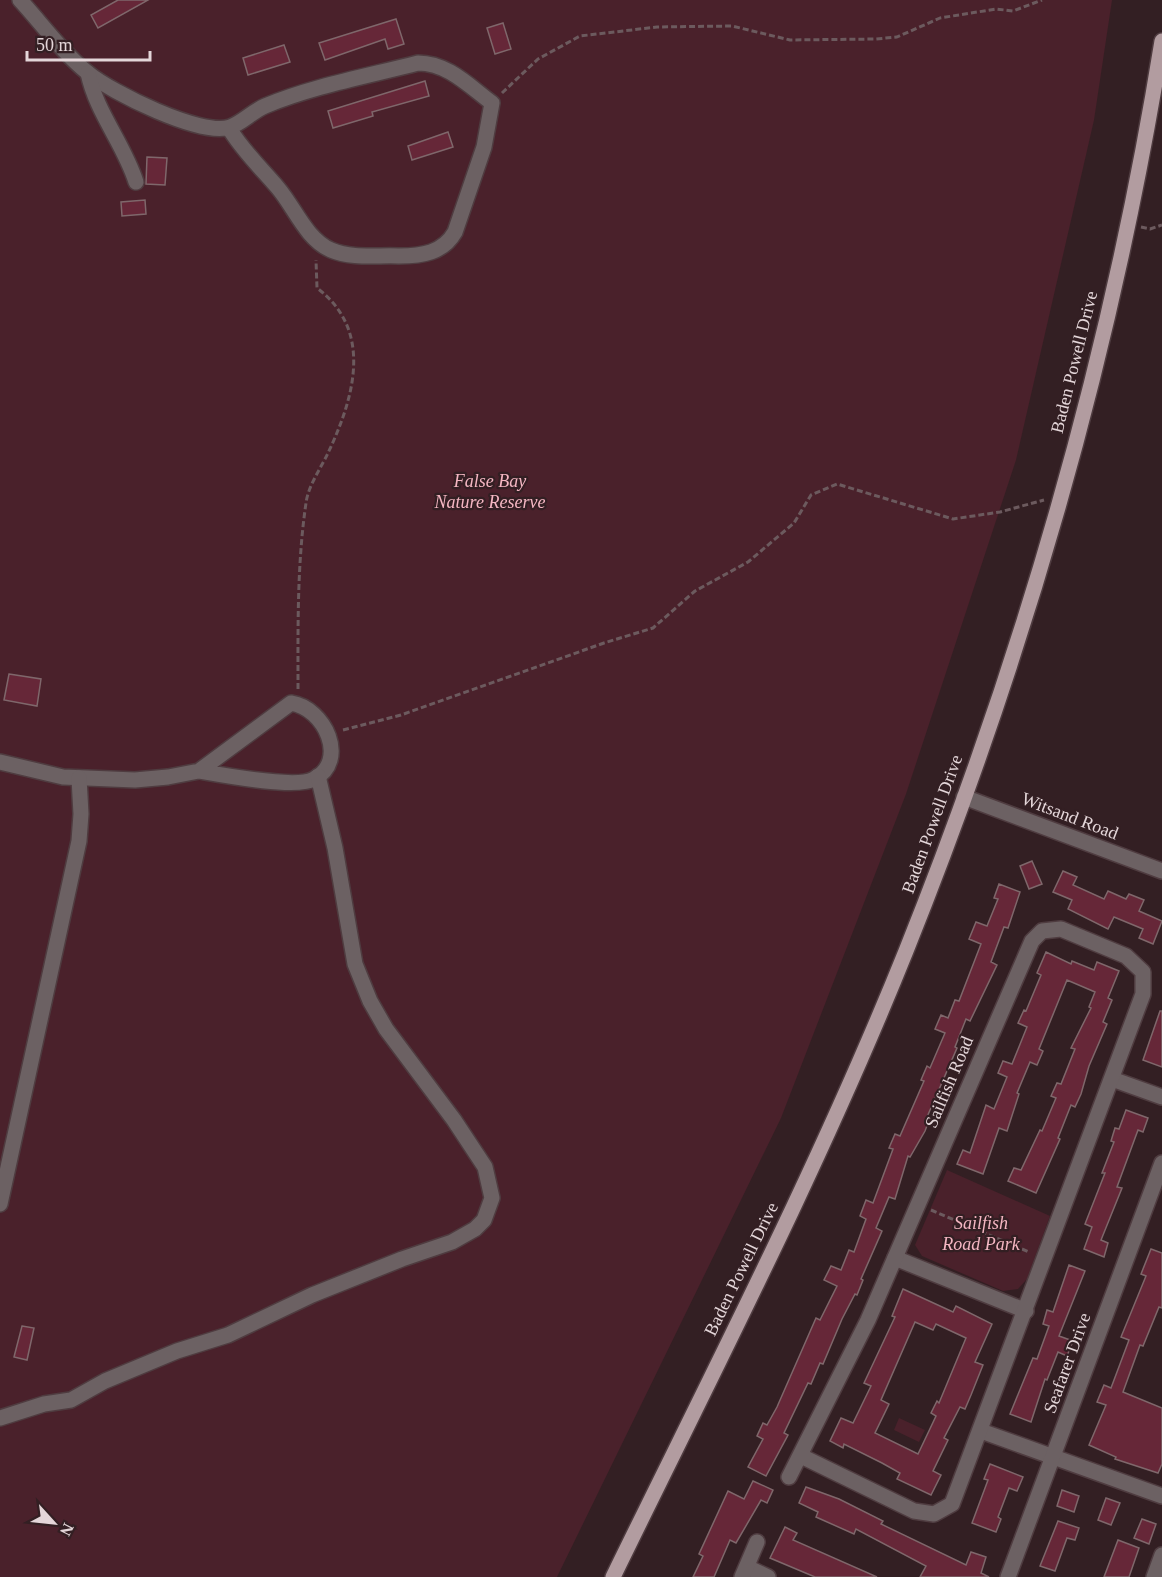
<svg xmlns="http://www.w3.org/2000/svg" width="1162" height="1577" viewBox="0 0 1162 1577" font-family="Georgia,serif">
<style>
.green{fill:#4a212b}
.building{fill:#662738;stroke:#7f676b;stroke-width:1.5;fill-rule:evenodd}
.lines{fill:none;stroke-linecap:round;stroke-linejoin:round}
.minor-casing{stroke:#4f3c40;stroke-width:18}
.major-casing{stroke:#4f3c40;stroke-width:18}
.path{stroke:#6c5a5e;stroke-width:3;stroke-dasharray:6 3;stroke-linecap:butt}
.minor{stroke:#6c6163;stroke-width:15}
.major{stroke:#b29ca0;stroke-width:15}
.labels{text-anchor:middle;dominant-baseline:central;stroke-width:4.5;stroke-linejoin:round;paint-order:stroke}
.street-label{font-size:18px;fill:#e4d6d9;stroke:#331f23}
.park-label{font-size:18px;font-style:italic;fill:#f4b6c2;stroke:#331f23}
</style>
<rect width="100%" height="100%" fill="#331f23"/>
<!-- green -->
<g class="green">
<polygon points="0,0 1112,0 1094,120 1016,460 906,794 781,1118 557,1577 0,1577"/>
<polygon points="947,1170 1050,1216 1027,1279 1018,1289 1003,1291 922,1256 915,1245"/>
<polygon points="899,1418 925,1430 919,1442 894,1430"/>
</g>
<!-- building -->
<g class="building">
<polygon points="118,0 148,0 98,28 91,15"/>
<polygon points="396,19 404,44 388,49 385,39 325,60 319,43"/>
<polygon points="503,23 511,49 495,54 487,28"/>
<polygon points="284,45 290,62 248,75 243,58"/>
<polygon points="425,81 429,96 372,112 373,116 333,128 328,111"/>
<polygon points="448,132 453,147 412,160 408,146"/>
<polygon points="147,157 167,158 165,185 146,184"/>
<polygon points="145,200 146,214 122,216 121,202"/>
<polygon points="9,674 41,679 37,706 4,700"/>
<polygon points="1032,861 1042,884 1029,889 1020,866"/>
<polygon points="1063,871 1077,877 1073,885 1104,899 1108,891 1126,899 1129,894 1144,900 1139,911 1162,921 1153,944 1139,938 1143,929 1114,917 1108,929 1068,909 1072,900 1053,892"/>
<polygon points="999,884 1020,892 1008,928 1004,927 991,962 997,965 970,1021 966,1019 955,1047 957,1048 927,1117 930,1118 925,1131 910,1157 908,1156 895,1199 889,1197 876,1228 882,1231 861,1279 863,1280 857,1295 855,1294 842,1319 823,1364 820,1363 811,1384 808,1383 784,1433 788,1435 766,1476 748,1467 763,1439 757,1436 763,1423 767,1425 777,1407 816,1318 820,1320 837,1286 824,1280 831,1266 841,1270 849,1250 854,1252 866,1219 860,1216 866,1200 873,1203 893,1149 889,1148 895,1134 900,1136 924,1081 921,1080 927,1066 930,1068 945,1033 935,1029 941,1015 948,1018 955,1000 959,1001 981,944 969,939 976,922 987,926 998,899 994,898"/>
<polygon points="1046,952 1071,964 1072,961 1094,970 1097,962 1119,971 1108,998 1112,1000 1103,1022 1107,1024 1089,1066 1081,1094 1075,1107 1071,1105 1058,1138 1060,1139 1036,1193 1008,1181 1014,1168 1021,1170 1040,1130 1042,1131 1056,1098 1051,1096 1057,1083 1061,1084 1075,1049 1071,1048 1091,1008 1089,1007 1095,992 1067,980 1039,1049 1043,1051 1037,1065 1030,1062 1017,1093 1019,1094 1007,1131 999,1128 983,1174 957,1164 963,1150 970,1153 986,1105 994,1109 1007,1077 998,1073 1003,1061 1012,1064 1027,1027 1018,1023 1024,1010 1026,1011 1041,975 1037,973"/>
<polygon points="1160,1011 1162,1011 1162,1067 1143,1060"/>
<polygon points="1126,1110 1148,1118 1143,1132 1138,1130 1117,1187 1122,1188 1101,1240 1108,1243 1104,1257 1084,1249 1092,1227 1085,1224 1105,1173 1102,1173 1114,1142 1111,1141 1115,1128 1119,1129"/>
<polygon points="1151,1249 1162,1253 1162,1308 1159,1307 1143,1346 1140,1345 1123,1392 1162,1408 1162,1464 1158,1473 1115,1459 1116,1457 1089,1445 1106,1405 1097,1402 1104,1385 1111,1388 1129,1340 1121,1337 1146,1276 1141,1274"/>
<polygon points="1069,1265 1085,1271 1059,1336 1073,1341 1067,1356 1058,1352 1047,1380 1045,1379 1031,1422 1010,1414 1033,1358 1037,1359 1049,1326 1043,1324 1047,1310 1053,1312"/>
<path d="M903,1289L953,1312L956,1306L992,1324L975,1362L983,1365L971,1395L965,1409L960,1407L944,1438L948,1440L933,1471L941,1475L931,1495L897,1479L900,1473L882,1463L844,1444L843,1448L830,1441L841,1418L853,1423L871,1386L864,1383L895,1317L892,1316ZM915,1322L933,1330L936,1324L966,1338L939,1403L937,1401L931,1413L936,1416L918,1454L875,1433L889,1404L881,1400Z"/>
<polygon points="22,1326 34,1328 27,1360 14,1357"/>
<polygon points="990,1464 1023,1477 1017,1491 1009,1488 998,1517 1001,1519 996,1532 972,1523 988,1480 984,1479"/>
<polygon points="753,1481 773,1490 767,1503 761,1500 736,1543 730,1540 714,1577 693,1577 703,1556 699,1554 728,1491 744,1499"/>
<polygon points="806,1487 839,1499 883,1521 881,1524 966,1565 971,1552 986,1557 981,1573 989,1577 920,1577 926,1566 856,1529 854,1534 816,1517 818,1512 799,1503"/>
<polygon points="1062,1490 1079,1496 1074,1512 1057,1506"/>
<polygon points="1106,1498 1120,1503 1111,1525 1098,1520"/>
<polygon points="1142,1519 1156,1524 1149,1544 1134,1538"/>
<polygon points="1058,1521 1079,1528 1075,1540 1067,1538 1055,1571 1040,1566"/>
<polygon points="785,1527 797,1533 793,1540 877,1577 815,1577 770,1558"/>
<polygon points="1118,1540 1139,1548 1129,1577 1104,1577"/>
</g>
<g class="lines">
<!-- minor casing -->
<g class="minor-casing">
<g id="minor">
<path d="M20,0C42,24 62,52 88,73C111,92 201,137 230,127C242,123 253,111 265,106C313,86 368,76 418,63C448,63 469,86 492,103L484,147L455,232C443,253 422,256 399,256C377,255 352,259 331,250C306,239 295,208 278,188C261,168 242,150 229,128"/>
<path d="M88,73C96,112 124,144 136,182"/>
<path d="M0,762L63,777L135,780L168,777L199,771L291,703C325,708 349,761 314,779C296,789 222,775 199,771"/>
<polyline points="964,797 1162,871"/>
<polyline points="1112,1079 1162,1097"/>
<polyline points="0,1204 79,841 81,814 79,778"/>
<polyline points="895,1258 1026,1311"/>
<polyline points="0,1418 44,1404 71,1400 105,1381 177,1351 228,1335 312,1295 402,1259 452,1242 475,1229 484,1220 492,1198 485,1167 454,1120 386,1029 370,1001 355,964 335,848 318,776"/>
<polyline points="981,1431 1162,1496"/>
<polyline points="789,1477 868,1320 1032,941 1042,931 1061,929 1126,956 1143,972 1143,994 952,1504 934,1514 914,1511 801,1456"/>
<polyline points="747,1567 768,1577"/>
<polyline points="742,1577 757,1542"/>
<polyline points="1008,1577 1162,1163"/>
<polyline points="1154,1577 1162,1555"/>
</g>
</g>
<!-- major casing -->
<g class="major-casing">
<path id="major" d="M613,1577C714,1370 820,1165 906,951C1023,659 1112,352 1162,41"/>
</g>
<!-- path -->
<g class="path">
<polyline points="502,93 538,59 580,36 657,27 732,26 790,40 876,39 897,37 940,18 996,9 1013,11 1042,0"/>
<polyline points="1141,227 1150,229 1162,225"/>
<path d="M298,689C298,628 297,564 306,503C308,486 321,468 328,453C354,398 374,331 317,288L316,260"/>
<polyline points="343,730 401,715 604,643 653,628 695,591 748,562 794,523 811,495 837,484 953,519 1000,512 1044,500"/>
<polyline points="931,1210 1029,1252"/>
</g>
<!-- minor -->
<use href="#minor" class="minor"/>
<!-- major -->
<use href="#major" class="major"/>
</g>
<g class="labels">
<!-- street labels -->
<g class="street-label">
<text transform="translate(1074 362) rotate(-76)">Baden Powell Drive</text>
<text transform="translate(1070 816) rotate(21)">Witsand Road</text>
<text transform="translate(932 824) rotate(-70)">Baden Powell Drive</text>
<text transform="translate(949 1082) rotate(-67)">Sailfish Road</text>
<text transform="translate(741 1269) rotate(-64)">Baden Powell Drive</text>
<text transform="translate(1067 1363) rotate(-70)">Seafarer Drive</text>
</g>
<!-- park labels -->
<g class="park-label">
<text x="490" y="481">False Bay<tspan x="490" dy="21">Nature Reserve</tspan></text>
<text x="981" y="1223">Sailfish<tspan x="981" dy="21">Road Park</tspan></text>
</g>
</g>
<!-- north arrow -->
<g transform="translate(54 1523) rotate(117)" stroke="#331f23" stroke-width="4.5" paint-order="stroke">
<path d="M0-4.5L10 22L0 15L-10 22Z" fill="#e4d6d9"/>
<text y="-9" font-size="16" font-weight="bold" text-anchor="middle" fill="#e4d6d9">N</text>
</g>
<!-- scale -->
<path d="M27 51v9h123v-9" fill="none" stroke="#e4d6d9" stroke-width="3"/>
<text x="36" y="51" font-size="18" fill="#e4d6d9" stroke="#331f23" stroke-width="4.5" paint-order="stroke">50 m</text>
</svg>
